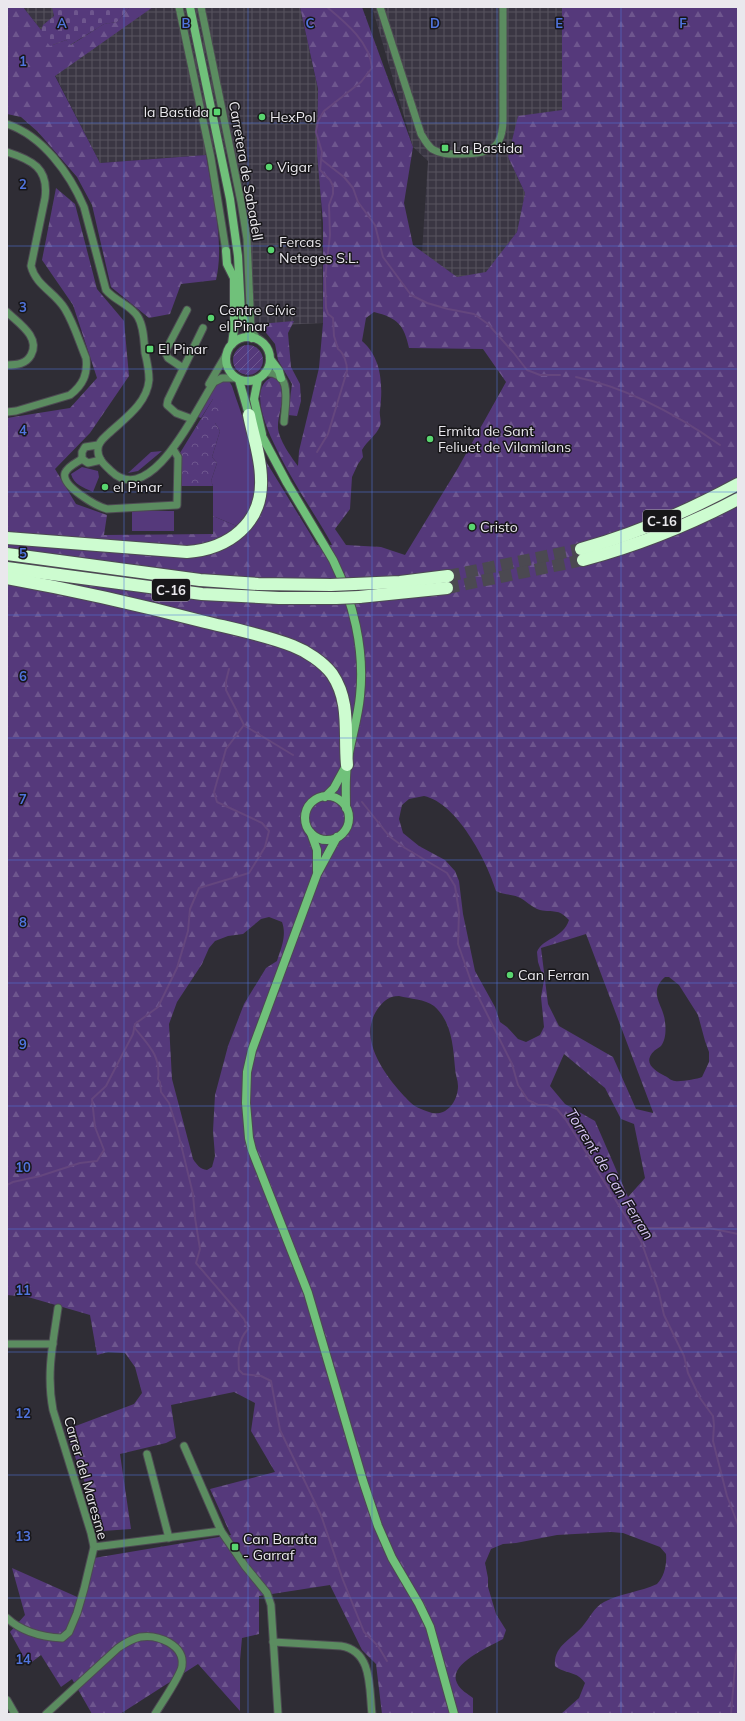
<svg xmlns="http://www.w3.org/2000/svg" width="745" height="1721" viewBox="0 0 745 1721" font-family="Mulish,sans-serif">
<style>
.industrial{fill:url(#industrial-grid)}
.grass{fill:#55397b}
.forest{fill:url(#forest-firs);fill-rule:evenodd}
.cemetery{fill:url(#cemetery-stones)}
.park{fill:url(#park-crowns)}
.garden{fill:url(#garden-furrows)}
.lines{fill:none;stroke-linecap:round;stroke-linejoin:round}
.stream{stroke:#64467e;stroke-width:2}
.motorway-tunnel{stroke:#4b4951;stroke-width:12;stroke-dasharray:12 6;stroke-linecap:butt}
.minor-casing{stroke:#4d4b52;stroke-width:9}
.secondary-casing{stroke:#4d4b52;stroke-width:10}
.motorway-casing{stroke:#4d4b52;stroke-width:14}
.minor{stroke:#5b8c60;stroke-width:7}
.secondary{stroke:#70c17a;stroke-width:8}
.motorway{stroke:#cdfcd0;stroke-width:12}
.motorway-bridge-casing{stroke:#4d4b52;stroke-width:14;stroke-linecap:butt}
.motorway-bridge{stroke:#cdfcd0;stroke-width:12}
.grid{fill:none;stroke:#5074dd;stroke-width:1;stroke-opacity:0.55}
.poi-dot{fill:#59d56f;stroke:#171619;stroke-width:1.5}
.labels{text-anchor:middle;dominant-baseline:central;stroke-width:3;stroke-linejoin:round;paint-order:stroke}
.shield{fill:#171619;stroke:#aba9ad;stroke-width:1}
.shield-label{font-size:13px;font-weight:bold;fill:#eae8ed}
.poi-label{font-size:14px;fill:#eae8ed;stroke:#171619;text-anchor:start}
.street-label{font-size:14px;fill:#eae8ed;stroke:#171619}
.water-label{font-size:15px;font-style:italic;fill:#d3c3f0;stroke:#171619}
.grid-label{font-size:13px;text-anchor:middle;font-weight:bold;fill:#5074dd;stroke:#171619;stroke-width:3;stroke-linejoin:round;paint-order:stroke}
</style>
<defs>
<pattern id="industrial-grid" width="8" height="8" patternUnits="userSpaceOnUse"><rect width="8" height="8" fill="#3a3643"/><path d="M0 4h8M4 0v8" fill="none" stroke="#57535e"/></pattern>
<pattern id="forest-firs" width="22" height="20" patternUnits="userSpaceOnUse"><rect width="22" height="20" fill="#55397b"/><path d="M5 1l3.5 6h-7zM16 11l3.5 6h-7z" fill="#6e568e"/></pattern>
<pattern id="cemetery-stones" width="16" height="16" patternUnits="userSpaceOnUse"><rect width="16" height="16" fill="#55397b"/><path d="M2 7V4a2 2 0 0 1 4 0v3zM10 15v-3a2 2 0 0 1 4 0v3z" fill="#6e568e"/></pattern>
<pattern id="park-crowns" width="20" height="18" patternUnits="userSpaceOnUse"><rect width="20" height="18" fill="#55397b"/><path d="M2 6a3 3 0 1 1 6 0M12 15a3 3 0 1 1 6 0" fill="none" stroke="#6e568e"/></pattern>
<pattern id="garden-furrows" width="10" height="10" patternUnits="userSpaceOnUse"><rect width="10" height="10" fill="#55397b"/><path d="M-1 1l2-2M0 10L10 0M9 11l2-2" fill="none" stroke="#6e568e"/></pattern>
</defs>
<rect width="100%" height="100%" fill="#2f2d35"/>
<!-- industrial -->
<g class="industrial">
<polygon points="23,7 300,7 319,95 323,323 260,326 253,324 243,231 231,153 100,163 52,69 58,51"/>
<polygon points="372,7 562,7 562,110 508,157 525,193 517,232 486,273 457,277 422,253 428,161 413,147"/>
</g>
<!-- grass -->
<g class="grass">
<path d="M220,380L229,381L232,386C242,418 267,474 252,506C249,514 243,521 239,527L213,516V486L211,481L217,463L212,457L220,431L215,423L213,399L201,418L198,417L211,390Z"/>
<polygon points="162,451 138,471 128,473 151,452"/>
<path d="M82,467L98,471L99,477L93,492C83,487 74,485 71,474Z"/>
<rect x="132" y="511" width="42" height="20"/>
</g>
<!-- forest -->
<g class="forest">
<path d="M7,7H23L53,45L66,40L71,45L104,24L117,22L130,7H153L55,76L100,163L206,155C212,193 225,242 216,280L181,284L170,314L149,318L111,287L92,205L77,177L38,132L21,117L7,114Z"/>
<path d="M300,7H362L413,147L404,203L413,245L457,277L486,272L517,232L525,193L508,157L518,116L562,110V7H738V1714H561L579,1698L585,1683C578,1671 564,1674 555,1666C553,1646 572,1639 582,1627C589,1619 594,1607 604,1602C621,1593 640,1592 657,1584C664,1577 667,1565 666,1554L660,1547L623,1533L611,1532L557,1535L516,1543L503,1544L491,1549L485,1563L488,1578V1587L496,1614L506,1630L503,1639C491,1646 447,1664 457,1683C460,1690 468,1694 473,1698V1714H382L376,1664L362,1650L330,1585L259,1596V1634L242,1638L240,1660V1711L198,1664L120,1714H92L72,1679L61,1687L41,1655L28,1665L10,1632L25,1615L12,1568L84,1600L94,1558L231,1535L210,1489L275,1472L251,1431L255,1403L234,1392L171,1405L176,1438L166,1443L120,1454L131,1529L103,1531L65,1430L134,1404L142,1393L135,1367L125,1353L108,1352L97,1355L90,1315L28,1297L7,1295V418L70,408L97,378L73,305L42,260L56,188L75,204L97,289L124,321L129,376L90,433L55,469L76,504L107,515L104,535L213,534V516L239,527L219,541L187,547L110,540L199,555L250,525L262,455L317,545H332C322,521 226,393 273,377C292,386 277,412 278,428C279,440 291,457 298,466L299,451L319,368L323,323V223L317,153L318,89ZM374,312C398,318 404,325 409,348L483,349L506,382L458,468L405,555L381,547L346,545L335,529L350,509L352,477L358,464L363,457L362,450C367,441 376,436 380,426C382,421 379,416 380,410C383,386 382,358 362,341L366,318ZM424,796C457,803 487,861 496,891C503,895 511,894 518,897C526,900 532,908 540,910C554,913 558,908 569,920C563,939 542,938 537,952L538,962L544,980L541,997L544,1027L540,1035L526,1042L518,1039L507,1027L500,1022L495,1007L475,971L463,914L459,881L455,871L445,860L419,846L403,833L399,819L402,805L409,799ZM269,917L282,922C287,936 281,948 277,961L266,968L244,1004L228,1046L215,1095L213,1131L215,1156L212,1167L207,1170C200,1169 197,1165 193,1159L172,1079L169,1024L177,1002L202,964L209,948L215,941L228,936L243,934L261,919ZM586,934L653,1112V1113L636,1109L613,1057L559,1026L548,1004L541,948ZM665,977H669L679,985L698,1015L705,1041L709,1052V1062L702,1077C697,1079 681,1082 675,1081C671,1081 668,1077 665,1076C655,1071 642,1063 654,1051C656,1049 659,1048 661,1046C666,1040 666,1029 665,1022C664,1005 647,993 665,977ZM399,996C410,999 425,999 434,1006C452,1022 453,1046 455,1068C455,1074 458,1080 458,1086C458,1100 448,1116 432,1113C428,1112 424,1110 421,1109C413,1106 409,1101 404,1096C384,1074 356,1037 379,1007C385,1000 389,996 399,996ZM564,1054L605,1088L621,1119L634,1124L645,1178L628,1197L595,1121L565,1104L550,1086Z"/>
<polygon points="294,321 288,333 291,367 300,384 301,401 297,416 288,415 292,384 278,360 275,344 259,324"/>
</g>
<!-- cemetery -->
<polygon class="cemetery" points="52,7 130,7 117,22 104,24 70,45 66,40 50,46 40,33 43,25 54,16"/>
<!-- park -->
<polygon class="park" points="213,399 222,402 215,423 220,431 212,457 217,463 211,481 213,486 180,486 180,453"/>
<!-- garden -->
<circle class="garden" cx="248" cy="360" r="15"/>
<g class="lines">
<!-- stream -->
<g class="stream">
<polyline points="322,160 344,177 353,188 358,202 375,225 383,257 411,295 427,303 448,309 474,314 488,324 513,352 527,370 540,375 560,375"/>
<path d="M576,377C628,388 676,414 720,445"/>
<path d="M317,452L328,434L347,371C347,363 344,353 338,349L334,336L333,318L328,314L326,308L325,279L330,235L329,205L333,194V186L330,180L320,170L322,152L316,132L318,121L324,111L333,104L361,82L372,68C370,42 345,22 327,7"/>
<polyline points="245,726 293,755"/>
<polyline points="362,802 389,836 405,848 447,873 455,886 459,912 458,944 472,984 512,1064 518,1085 528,1100 538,1105 547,1105 557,1109 566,1120 641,1241 658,1289 664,1315 684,1356 688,1373 700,1398 713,1416 714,1425 713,1441 727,1496 738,1525"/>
<path d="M134,1027C148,1045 161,1055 158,1079L160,1082L161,1092L169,1103L177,1128L193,1194L195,1218L200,1249L196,1263L244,1319L248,1329C237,1341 238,1354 239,1370L243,1374L261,1376L271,1381L280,1430L321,1515L343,1580L364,1632L378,1646L387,1661"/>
<polyline points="7,1185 13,1182 40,1176 80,1163 97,1161 104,1150 95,1127 92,1099 106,1086 133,1034 135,1024 158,1007 177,968 188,931 190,909 199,888 249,873 265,847 269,831 262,823 217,802 214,792 226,749 244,725 226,690 226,681 229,669"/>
<polyline points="634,1228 709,1228 738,1234"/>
<polyline points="731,1714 736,1655 738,1647"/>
</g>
<!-- motorway-tunnel -->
<g class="motorway-tunnel">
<polyline points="448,576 581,549"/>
<polyline points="447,588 583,560"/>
</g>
<!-- minor casing -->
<g class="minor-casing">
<g id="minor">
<polyline points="179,7 211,158 226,251"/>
<polyline points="201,7 241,202 247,239 251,329 257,339"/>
<path d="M380,7L421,134C424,139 428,146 432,149C442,155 451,154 462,154C490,154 503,149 503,119V7"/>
<path d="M7,124C43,136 70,174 84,207L106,290C115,301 131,305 138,317C144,327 144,342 145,353C147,361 149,371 149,380C147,404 124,419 108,434C104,438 98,442 98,449C97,459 105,465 111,471C151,510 197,407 214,382L222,378H235"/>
<path d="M7,152C32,160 49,168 45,198L31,266C36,286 55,292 65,309C74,324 79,341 86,358C88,374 83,385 70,395L16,411L7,412"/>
<path d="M7,312C18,323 41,337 31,355C26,364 17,365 7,365"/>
<polyline points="183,368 168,358 165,352 187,310"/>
<path d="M264,373C294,370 285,404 284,422"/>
<polyline points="209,384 226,355"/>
<polyline points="192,419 176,413 167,405 168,400 203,328"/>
<path d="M82,459C76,463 68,466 65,473C61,486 96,506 107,509L177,505L178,457L173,449"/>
<polyline points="82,459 82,452 85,447 98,445"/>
<polyline points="82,459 88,463 101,460"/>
<polyline points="7,1344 53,1344"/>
<polyline points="184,1446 221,1531 245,1566 267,1593 271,1605 278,1714"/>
<polyline points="147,1454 169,1538"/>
<polyline points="94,1547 221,1531"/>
<path d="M7,1618C22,1632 41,1637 62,1638L69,1632L77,1613L84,1589L94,1547L91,1533L53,1410C46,1374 53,1343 58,1308"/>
<path d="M273,1642L341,1646C373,1651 369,1689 372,1714"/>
<polyline points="7,1700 15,1714"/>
<path d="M46,1714L118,1648C125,1643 132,1639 140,1637C158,1634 185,1645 182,1666C181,1675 161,1704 155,1714"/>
</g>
</g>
<!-- secondary casing -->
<g class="secondary-casing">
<g id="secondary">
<polyline points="190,7 230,199 238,256 241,312 245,323 252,338"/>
<polyline points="226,251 227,264 234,278"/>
<circle cx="248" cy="359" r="22"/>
<polyline points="232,344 234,329 234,275"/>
<polyline points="270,359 279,371 281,378"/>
<polyline points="258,379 254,399 262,434"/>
<path d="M239,380L249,415L254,426L263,438L287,483L333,560C353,601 365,649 360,696C358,719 350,742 347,765C345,779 346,794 346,808"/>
<circle cx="327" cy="818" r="22"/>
<polyline points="325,797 334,788 346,766"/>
<polyline points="311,833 317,850 317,871"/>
<polyline points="337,837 317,874 252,1050 247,1072 246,1103 249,1138 252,1150 308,1293 363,1481 378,1526 392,1558 419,1604 430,1627 454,1714"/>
</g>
</g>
<!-- motorway casing -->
<g class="motorway-casing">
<g id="motorway">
<path d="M7,538L187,552C229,549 263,523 261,479C261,457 253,436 249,415"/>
<path d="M581,549C636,534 688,511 738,484"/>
<polyline points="7,554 200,580 258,584 331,585"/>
<path d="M583,560C639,545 687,526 738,499"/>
<polyline points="7,568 202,594 279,598 336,598"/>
<path d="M7,578C74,590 140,605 205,622C234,629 265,635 293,646C306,651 323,662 332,674C351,702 344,733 347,765"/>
<polyline points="354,584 400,582 448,576"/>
<polyline points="359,597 447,588"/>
</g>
</g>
<!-- minor -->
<use href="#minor" class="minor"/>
<!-- secondary -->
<use href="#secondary" class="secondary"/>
<!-- motorway -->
<use href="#motorway" class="motorway"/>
<!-- motorway-bridge casing -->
<g class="motorway-bridge-casing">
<g id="motorway-bridge">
<polyline points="331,585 354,584"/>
<polyline points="336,598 359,597"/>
</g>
</g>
<!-- motorway-bridge -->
<use href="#motorway-bridge" class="motorway-bridge"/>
</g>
<!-- grid -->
<path class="grid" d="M124,7V1714M248,7V1714M372,7V1714M497,7V1714M621,7V1714M7,123H738M7,246H738M7,369H738M7,492H738M7,615H738M7,738H738M7,860H738M7,983H738M7,1106H738M7,1229H738M7,1352H738M7,1475H738M7,1598H738"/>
<!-- markers -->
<g class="poi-dot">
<rect x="213" y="108" width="8" height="8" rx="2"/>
<circle cx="262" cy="117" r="4"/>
<rect x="441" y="144" width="8" height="8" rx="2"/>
<circle cx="269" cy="167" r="4"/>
<circle cx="271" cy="250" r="4"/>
<circle cx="211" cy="318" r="4"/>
<rect x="146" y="345" width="8" height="8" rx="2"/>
<circle cx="430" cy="439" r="4"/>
<circle cx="105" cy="487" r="4"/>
<circle cx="472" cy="527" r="4"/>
<circle cx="510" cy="975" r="4"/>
<rect x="231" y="1543" width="8" height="8" rx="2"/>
</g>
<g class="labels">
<!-- shield labels -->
<g class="shield">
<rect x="643" y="510" width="38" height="22" rx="3"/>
<rect x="152" y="579" width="38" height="22" rx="3"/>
</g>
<g class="shield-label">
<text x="662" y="521">C-16</text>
<text x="171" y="590">C-16</text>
</g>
<!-- poi labels -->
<g class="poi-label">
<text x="209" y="112" text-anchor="end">la Bastida</text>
<text x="270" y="117">HexPol</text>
<text x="453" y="148">La Bastida</text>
<text x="277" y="167">Vigar</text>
<text x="279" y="242">Fercas<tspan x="279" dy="16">Neteges S.L.</tspan></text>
<text x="219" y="310">Centre Cívic<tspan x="219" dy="16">el Pinar</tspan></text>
<text x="158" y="349">El Pinar</text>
<text x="438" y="431">Ermita de Sant<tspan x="438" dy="16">Feliuet de Vilamilans</tspan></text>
<text x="113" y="487">el Pinar</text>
<text x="480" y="527">Cristo</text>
<text x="518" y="975">Can Ferran</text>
<text x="243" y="1539">Can Barata<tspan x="243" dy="16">- Garraf</tspan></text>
</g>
<!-- street labels -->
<g class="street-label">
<text transform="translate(246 171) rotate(80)">Carretera de Sabadell</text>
<text transform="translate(86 1478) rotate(74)">Carrer del Maresme</text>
</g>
<!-- water labels -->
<g class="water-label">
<text transform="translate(610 1174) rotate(58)">Torrent de Can Ferran</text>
</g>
</g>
<g class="grid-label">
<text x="62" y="28">A</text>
<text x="186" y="28">B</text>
<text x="310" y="28">C</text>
<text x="435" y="28">D</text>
<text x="559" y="28">E</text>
<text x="683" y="28">F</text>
<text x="23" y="66">1</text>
<text x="23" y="189">2</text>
<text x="23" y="312">3</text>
<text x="23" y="435">4</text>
<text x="23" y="558">5</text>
<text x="23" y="681">6</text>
<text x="23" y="804">7</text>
<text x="23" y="927">8</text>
<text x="23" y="1049">9</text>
<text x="23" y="1172">10</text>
<text x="23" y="1295">11</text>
<text x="23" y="1418">12</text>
<text x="23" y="1541">13</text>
<text x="23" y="1664">14</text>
</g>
<!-- border -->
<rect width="745" height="1721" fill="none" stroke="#eae8ed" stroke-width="16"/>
</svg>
